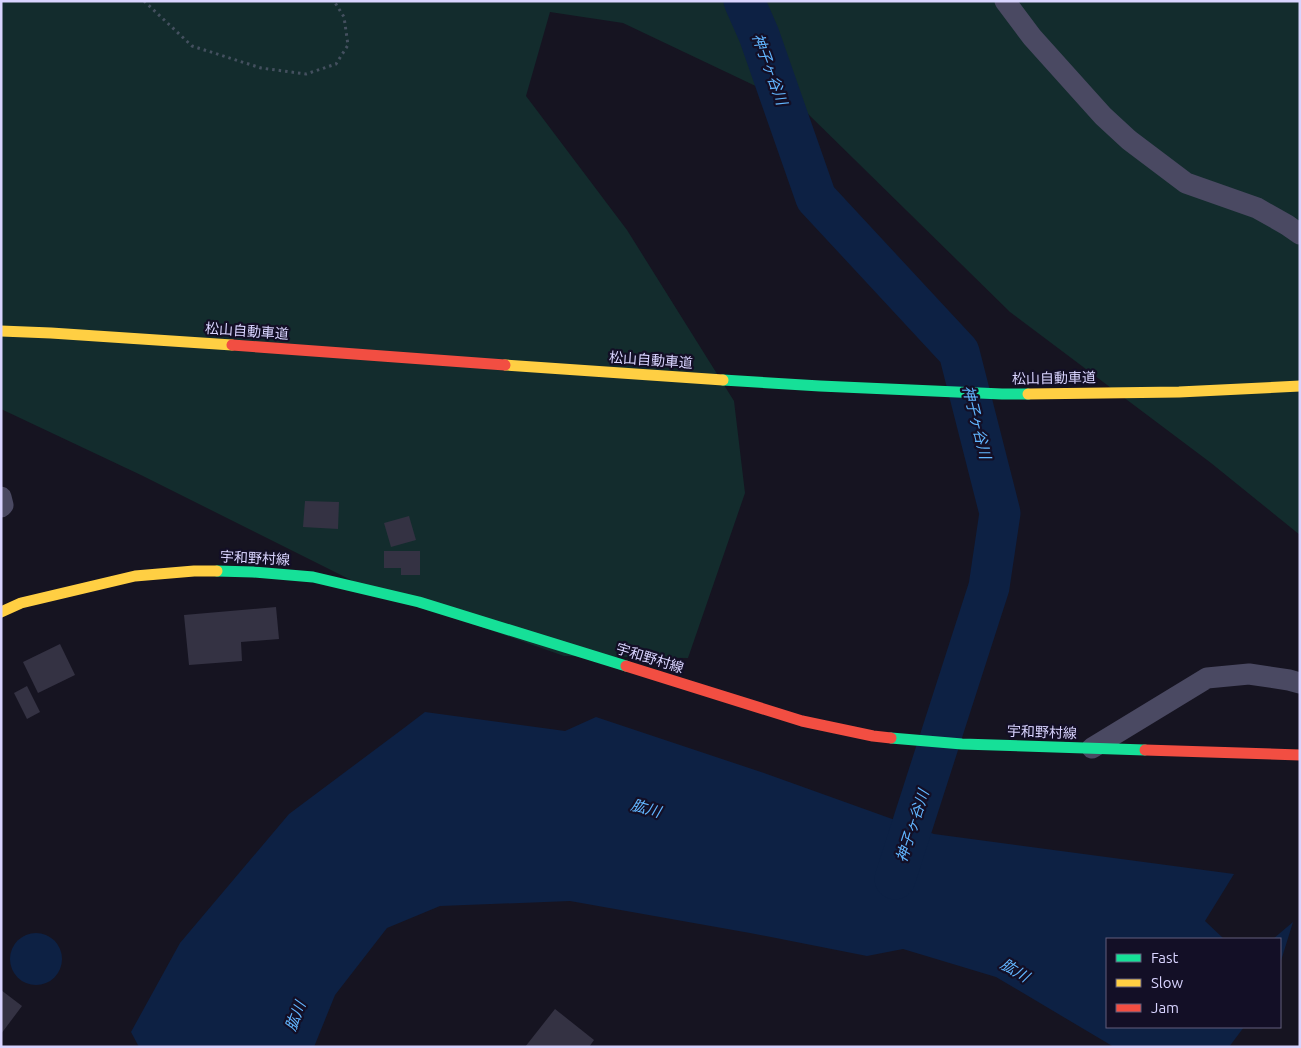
<svg xmlns="http://www.w3.org/2000/svg" width="1301" height="1048" viewBox="0 0 1301 1048" font-family="Ubuntu,'Noto Sans JP',sans-serif">
<style>
.green{fill:#132c2d}
.water{fill:#0d2144}
.lines{fill:none;stroke-linecap:round;stroke-linejoin:round}
.river{stroke:#0d2144;stroke-width:41}
.building{fill:#343243}
.path{stroke:#44505f;stroke-width:3;stroke-dasharray:2.5 4;stroke-linecap:butt}
.street{stroke:#4a4962;stroke-width:21}
.fast{stroke:#16e098;stroke-width:11}
.slow{stroke:#ffcf43;stroke-width:11}
.jam{stroke:#f24e42;stroke-width:11}
.labels{text-anchor:middle;dominant-baseline:central;stroke-width:4.5;stroke-linejoin:round;paint-order:stroke}
.street-label{font-size:14px;fill:#d9d4ff;stroke:#130f26}
.water-label{font-size:15px;font-style:italic;fill:#62b6ff;stroke:#130f26}
</style>
<rect width="100%" height="100%" fill="#161421"/>
<!-- green -->
<polygon class="green" points="1,1 1300,1 1300,535 1211,463 1010,312 802,108 623,23 550,12 526,96 627,230 734,401 745,493 688,658 564,656 359,584 143,476 1,409"/>
<!-- water -->
<g class="water">
<polygon points="425,712 565,731 596,717 764,773 934,834 1234,874 1205,921 1224,939 1107,939 1107,1027 1244,1027 1229,1047 1114,1047 996,977 903,949 867,956 750,933 570,901 440,906 387,928 335,995 314,1047 139,1047 131,1032 180,943 289,814 404,728"/>
<polygon points="1293,922 1280,964 1280,939 1273,939"/>
<circle cx="36" cy="959" r="26"/>
</g>
<g class="lines">
<!-- river -->
<polyline class="river" points="744,1 759,35 816,198 959,352 1000,513 989,587 895,879"/>
</g>
<!-- building -->
<g class="building">
<polygon points="305,501 339,502 338,529 303,527"/>
<polygon points="409,516 416,540 391,547 384,523"/>
<polygon points="384,551 420,551 420,575 401,575 401,568 384,568"/>
<polygon points="276,607 279,639 241,642 242,661 189,665 184,615"/>
<polygon points="60,644 75,675 38,693 23,662"/>
<polygon points="27,686 40,712 27,719 14,693"/>
<polygon points="1,990 22,1006 1,1034"/>
<polygon points="555,1009 594,1040 589,1047 525,1047"/>
</g>
<g class="lines">
<!-- path -->
<polyline class="path" points="144,1 192,46 261,68 306,74 336,64 348,45 344,17 334,1"/>
<!-- street -->
<g class="street">
<polyline points="1005,1 1032,37 1103,116 1129,140 1186,183 1257,208 1287,225 1300,234"/>
<polyline points="1,497 3,505 1,507"/>
<polyline points="1092,748 1207,678 1249,674 1289,680 1300,683"/>
</g>
<!-- fast -->
<g class="fast">
<polyline points="723,380 820,386 1002,394 1028,394"/>
<polyline points="217,571 253,572 313,577 419,602 626,666"/>
<polyline points="891,738 962,744 1145,750"/>
</g>
<!-- slow -->
<g class="slow">
<polyline points="1,331 51,333 232,345"/>
<polyline points="505,365 723,380"/>
<polyline points="1028,394 1179,392 1300,386"/>
<polyline points="1,612 21,603 135,576 194,571 217,571"/>
</g>
<!-- jam -->
<g class="jam">
<polyline points="232,345 505,365"/>
<polyline points="626,666 802,721 873,736 891,738"/>
<polyline points="1145,750 1300,755"/>
</g>
</g>
<g class="labels">
<!-- street labels -->
<g class="street-label">
<text transform="translate(247 331) rotate(4)">松山自動車道</text>
<text transform="translate(651 360) rotate(4)">松山自動車道</text>
<text transform="translate(1054 378) rotate(-1)">松山自動車道</text>
<text transform="translate(255 558) rotate(3)">宇和野村線</text>
<text transform="translate(650 658) rotate(17)">宇和野村線</text>
<text transform="translate(1042 732) rotate(2)">宇和野村線</text>
</g>
<!-- water labels -->
<g class="water-label">
<text transform="translate(770 69) rotate(70)">神子ヶ谷川</text>
<text transform="translate(977 422) rotate(76)">神子ヶ谷川</text>
<text transform="translate(646 808) rotate(16)">肱川</text>
<text transform="translate(912 826) rotate(-72)">神子ヶ谷川</text>
<text transform="translate(1015 970) rotate(31)">肱川</text>
<text transform="translate(295 1016) rotate(-69)">肱川</text>
</g>
</g>
<!-- border -->
<rect width="1301" height="1048" fill="none" stroke="#d9d4ff" stroke-width="5"/>
<!-- legend -->
<rect x="1106" y="938" width="175" height="90" fill="#130f26" stroke="#625e7d"/>
<rect x="1116" y="954" width="25" height="8" fill="#16e098" stroke="#625e7d"/>
<text x="1151" y="963" font-size="15" fill="#d9d4ff">Fast</text>
<rect x="1116" y="979" width="25" height="8" fill="#ffcf43" stroke="#625e7d"/>
<text x="1151" y="988" font-size="15" fill="#d9d4ff">Slow</text>
<rect x="1116" y="1004" width="25" height="8" fill="#f24e42" stroke="#625e7d"/>
<text x="1151" y="1013" font-size="15" fill="#d9d4ff">Jam</text>
</svg>
